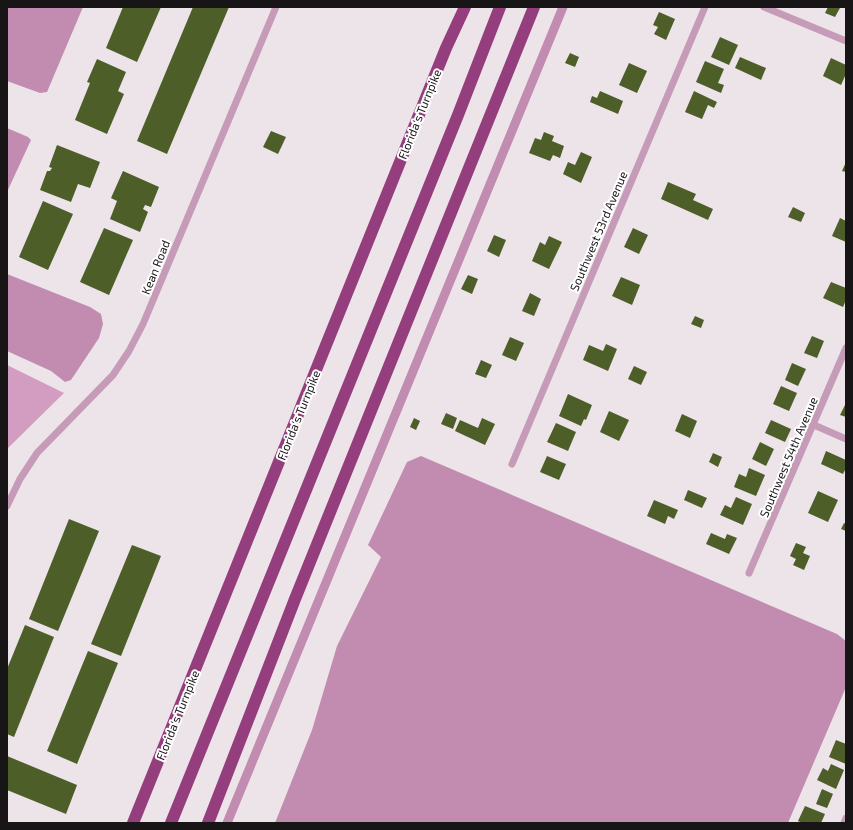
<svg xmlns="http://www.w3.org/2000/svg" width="853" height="830" viewBox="0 0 853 830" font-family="'Exo 2',sans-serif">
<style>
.forest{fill:#d39dc1}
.water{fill:#c18cb0}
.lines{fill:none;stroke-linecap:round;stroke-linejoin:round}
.canal{stroke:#c18cb0;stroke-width:9}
.building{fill:#4d5e29}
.minor{stroke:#c59bb7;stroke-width:7}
.motorway{stroke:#953e7d;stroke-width:12}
.labels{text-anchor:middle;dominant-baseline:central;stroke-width:4;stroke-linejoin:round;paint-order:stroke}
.street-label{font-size:12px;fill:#181517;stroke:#fff}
</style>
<rect width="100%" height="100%" fill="#ede4ea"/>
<!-- forest -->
<polygon class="forest" points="7,365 64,393 7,449"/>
<!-- water -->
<g class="water">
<polygon points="7,7 83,7 47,92 40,93 7,81"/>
<polygon points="7,128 28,137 31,140 7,192"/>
<polygon points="7,274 90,307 101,314 103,324 99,338 71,380 65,382 51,371 7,351"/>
<polygon points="421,456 837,634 846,641 846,687 788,823 275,823 312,730 337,646 381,557 368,545 407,462"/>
</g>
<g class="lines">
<!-- canal -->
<polyline class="canal" points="227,823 563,7"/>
</g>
<!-- building -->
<g class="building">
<polygon points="123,7 161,7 137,62 106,48"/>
<polygon points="193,7 229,7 167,154 137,141"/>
<polygon points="828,7 840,8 835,17 825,13"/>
<polygon points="659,12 675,19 666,40 654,34 658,27 653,25"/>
<polygon points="720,37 738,45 729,65 711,57"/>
<polygon points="570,53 579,57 575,67 565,63"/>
<polygon points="740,57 766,68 761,80 735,68"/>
<polygon points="831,58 846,65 846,74 841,85 823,76"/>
<polygon points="97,59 126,72 118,91 124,94 107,134 75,120 90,83 87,82"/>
<polygon points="705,61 724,69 718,83 724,85 721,93 696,82"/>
<polygon points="629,63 647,71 637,93 619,85"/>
<polygon points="600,91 623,101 618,114 590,102 592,96 597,98"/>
<polygon points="694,91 717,102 714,108 708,105 702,119 685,112"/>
<polygon points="271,131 286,137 278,154 263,147"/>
<polygon points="544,132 554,136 552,141 564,146 560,158 553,155 550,161 529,153 535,138 541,140"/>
<polygon points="57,145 100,162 90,188 78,184 71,202 40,190 47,171 50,171 52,168 49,167"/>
<polygon points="581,152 592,157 581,183 563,174 568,162 575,165"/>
<polygon points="846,162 846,172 842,171"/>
<polygon points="123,171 159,187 151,207 145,205 143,209 148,212 140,232 110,219 117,201 111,198"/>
<polygon points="668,182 696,194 693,200 713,209 708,220 661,199"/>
<polygon points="43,201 73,214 48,270 19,257"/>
<polygon points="793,207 805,213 801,222 788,217"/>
<polygon points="840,218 846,221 846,242 832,236"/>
<polygon points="104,228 133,240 109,295 80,282"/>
<polygon points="633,228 648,235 639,254 624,247"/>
<polygon points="494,235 506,240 499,257 487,251"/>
<polygon points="549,236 562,242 549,269 532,261 540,242 545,245"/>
<polygon points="468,275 478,279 472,294 461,289"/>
<polygon points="621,277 640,285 632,305 612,296"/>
<polygon points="831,282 846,288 846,300 843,307 823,298"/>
<polygon points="530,293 541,299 534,316 522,311"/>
<polygon points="695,316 704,320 701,328 691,324"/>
<polygon points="812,336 824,341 817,358 804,353"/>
<polygon points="510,337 524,343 516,361 502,355"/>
<polygon points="606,344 617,349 608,371 583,360 589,345 603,351"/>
<polygon points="481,360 492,365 486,378 475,374"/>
<polygon points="792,363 806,369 798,386 785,380"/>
<polygon points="634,366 647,372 641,385 628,379"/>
<polygon points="781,386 797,393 789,411 773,404"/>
<polygon points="568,394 592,405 586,420 584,419 581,426 559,416"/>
<polygon points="846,403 846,417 840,415"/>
<polygon points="609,411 629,420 619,441 600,432"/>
<polygon points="446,413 457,418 453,429 441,424"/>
<polygon points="682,414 697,421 690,438 675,431"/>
<polygon points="414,418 420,421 416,430 410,427"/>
<polygon points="482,418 495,424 485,445 455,431 460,420 478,428"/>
<polygon points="771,420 791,429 785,442 765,433"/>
<polygon points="556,423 576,432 568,451 547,442"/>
<polygon points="760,442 774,449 766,466 752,459"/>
<polygon points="826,451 846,460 846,468 843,474 821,464"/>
<polygon points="713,453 722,457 718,467 709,462"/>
<polygon points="547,456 566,464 559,480 540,472"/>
<polygon points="749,468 765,475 756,496 734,487 739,474 746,477"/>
<polygon points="688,490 707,498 702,508 684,500"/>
<polygon points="818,491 838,500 828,522 808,513"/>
<polygon points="736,497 752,504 743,525 720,515 725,505 731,508"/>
<polygon points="654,500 678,510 674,519 668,516 665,524 647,516"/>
<polygon points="69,519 99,531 58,631 29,619"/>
<polygon points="844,523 846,524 846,531 841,529"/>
<polygon points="711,533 725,539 727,534 737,538 729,554 706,544"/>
<polygon points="796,543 806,547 803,553 810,556 804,570 793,565 796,559 790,556"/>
<polygon points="132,545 161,556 121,656 91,644"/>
<polygon points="25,625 54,637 14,737 7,734 7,669"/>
<polygon points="88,651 118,663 77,764 47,751"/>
<polygon points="836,740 846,744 846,764 829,757"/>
<polygon points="7,756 77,785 66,814 7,790"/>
<polygon points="831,764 844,770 836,789 817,780 823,768 828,771"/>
<polygon points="822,789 833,794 827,808 816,804"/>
<polygon points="805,806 825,814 821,823 802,823 798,821"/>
</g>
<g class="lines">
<!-- minor -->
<g class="minor">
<polyline points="764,7 846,41"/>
<polyline points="814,425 846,439"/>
<polyline points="512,464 705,7"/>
<polyline points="7,506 20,479 37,453 113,375 129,351 143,324 276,7"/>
<polyline points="749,573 846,348"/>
<polyline points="844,823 846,818"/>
</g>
<!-- motorway -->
<g class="motorway">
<polyline points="133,823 446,48 465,7"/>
<polyline points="171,823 458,115 500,7"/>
<polyline points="208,823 295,599 534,7"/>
</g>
</g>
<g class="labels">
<!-- street labels -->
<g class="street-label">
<text transform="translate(419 114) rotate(-68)">Florida's Turnpike</text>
<text transform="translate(598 231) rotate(-67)">Southwest 53rd Avenue</text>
<text transform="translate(155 267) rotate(-68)">Kean Road</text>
<text transform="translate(298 415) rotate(-68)">Florida's Turnpike</text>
<text transform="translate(788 457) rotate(-67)">Southwest 54th Avenue</text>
<text transform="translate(177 715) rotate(-68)">Florida's Turnpike</text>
</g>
</g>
<!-- border -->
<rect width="853" height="830" fill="none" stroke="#181517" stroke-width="16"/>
</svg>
